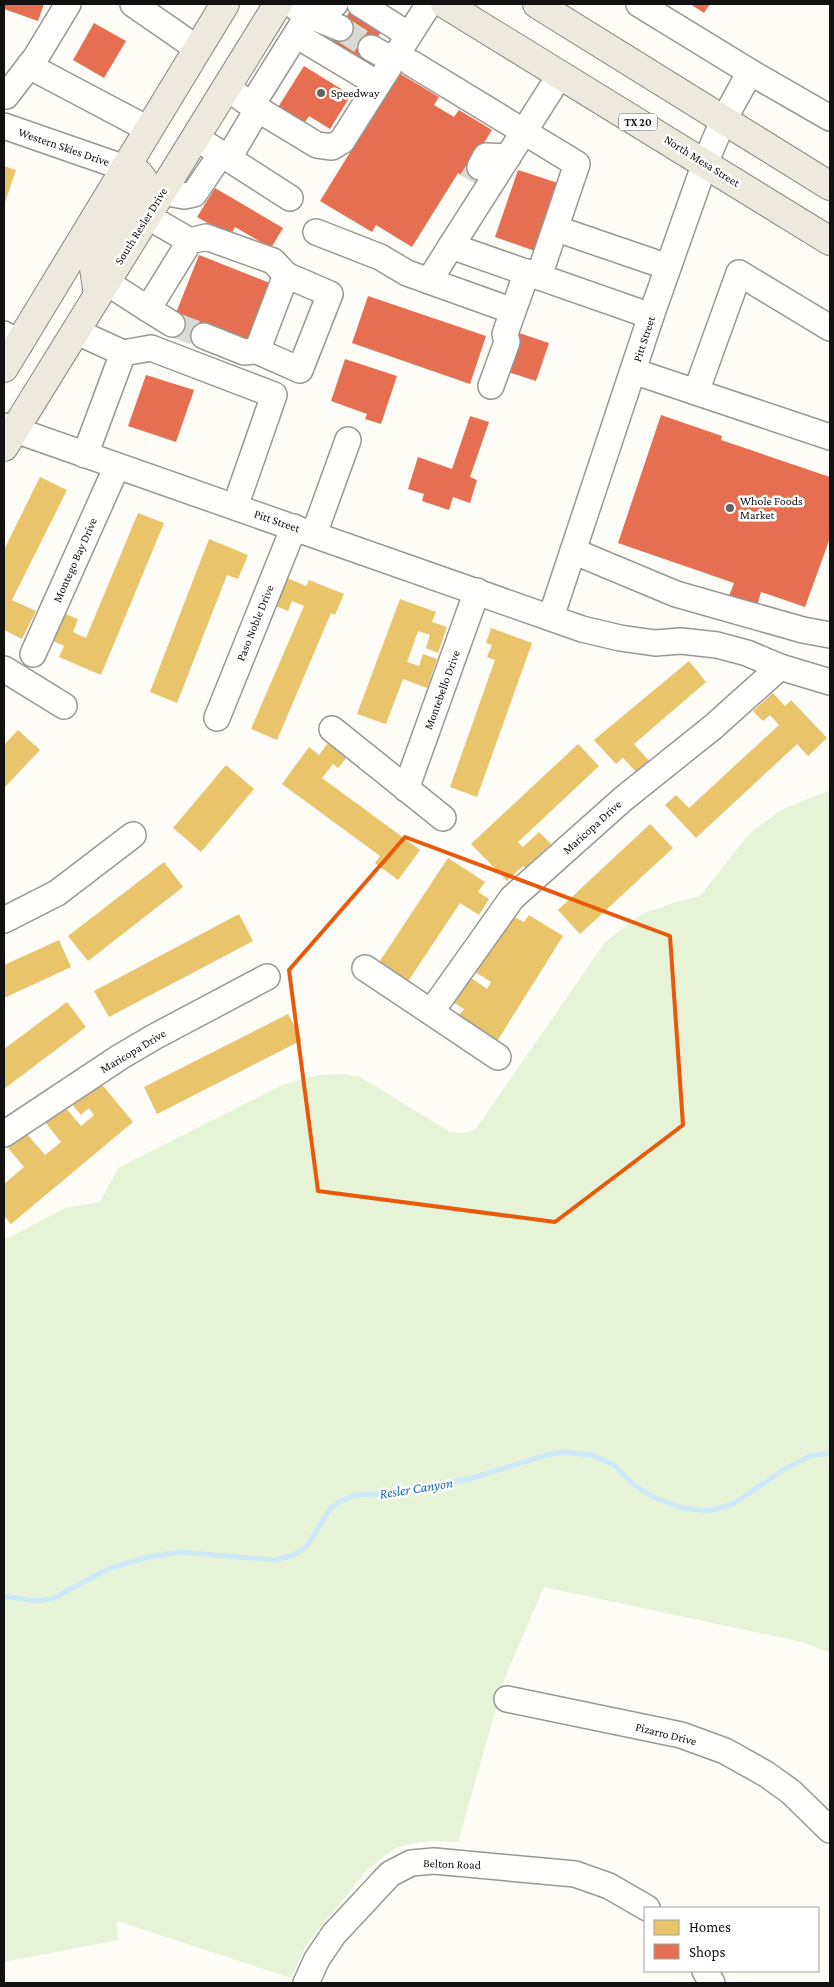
<svg xmlns="http://www.w3.org/2000/svg" width="834" height="1987" viewBox="0 0 834 1987" font-family="'Crimson Pro',serif">
<style>
.green{fill:#e7f3d7}
.homes{fill:#e9c46a}
.shops{fill:#e76f51}
.lines{fill:none;stroke-linecap:round;stroke-linejoin:round}
.stream{stroke:#cde8f7;stroke-width:5}
.minor-tunnel{stroke:#dad9d4;stroke-width:25;stroke-dasharray:25 12;stroke-linecap:butt}
.minor-casing{stroke:#979795;stroke-width:28}
.major-casing{stroke:#858482;stroke-width:30}
.minor{stroke:#fffffe;stroke-width:25}
.major{stroke:#ede9dc;stroke-width:28}
.marked{fill:none;stroke:#e8590c;stroke-width:4;stroke-linejoin:round}
.poi-dot{fill:#646362;stroke:#fff;stroke-width:2}
.labels{text-anchor:middle;dominant-baseline:central;stroke-width:5;stroke-linejoin:round;paint-order:stroke}
.shield{fill:#fff;stroke:#585858;stroke-width:1}
.shield-label{font-size:11px;font-weight:bold;fill:#111}
.poi-label{font-size:12px;fill:#111;stroke:#fff;text-anchor:start}
.street-label{font-size:12px;fill:#111;stroke:#fff}
.water-label{font-size:14px;font-style:italic;fill:#1768a6;stroke:#fff}
</style>
<rect width="100%" height="100%" fill="#fdfcf7"/>
<!-- green -->
<polygon class="green" points="830,790 830,1653 802,1642 544,1587 505,1677 458,1842 430,1841 412,1844 396,1848 383,1857 368,1869 306,1945 291,1978 117,1921 118,1940 4,1962 4,1238 6,1239 65,1208 100,1202 118,1168 282,1085 318,1075 344,1074 360,1077 450,1132 462,1133 475,1130 606,941 642,914 676,902 700,896 749,834 781,810"/>
<!-- homes -->
<g class="homes">
<polygon points="4,166 16,170 4,205"/>
<polygon points="40,477 67,490 12,600 36,611 22,639 4,630 4,550"/>
<polygon points="138,513 164,523 101,675 59,657 64,646 51,640 63,613 78,619 73,632 86,638"/>
<polygon points="209,539 248,555 238,579 227,575 177,703 150,692"/>
<polygon points="285,577 306,586 309,580 344,594 335,615 331,613 277,740 251,729 304,606 292,601 288,611 273,605"/>
<polygon points="400,599 436,612 432,622 447,627 438,653 426,648 430,635 418,631 407,662 419,666 423,654 437,659 427,688 403,679 386,724 357,714"/>
<polygon points="491,628 532,643 477,797 450,787 495,660 487,657 492,645 486,643"/>
<polygon points="689,661 706,682 634,744 650,762 637,773 623,758 616,764 594,740"/>
<polygon points="773,693 785,706 791,700 827,738 808,756 797,744 696,838 665,805 676,795 689,808 779,725 770,715 763,721 753,711"/>
<polygon points="18,730 40,750 4,788 4,745"/>
<polygon points="328,743 347,757 338,768 333,764 322,778 420,850 398,880 375,863 380,856 282,784 309,747 319,755"/>
<polygon points="578,744 599,766 518,842 523,847 539,832 551,844 525,868 523,866 507,881 471,844"/>
<polygon points="226,765 254,789 201,852 173,828"/>
<polygon points="650,824 673,848 580,934 558,910"/>
<polygon points="448,858 485,882 478,892 489,899 479,915 460,903 407,983 378,964"/>
<polygon points="164,862 183,887 88,961 68,936"/>
<polygon points="239,914 253,941 109,1017 94,991"/>
<polygon points="509,914 524,922 529,915 563,936 496,1043 457,1018 464,1009 451,1001 467,975 487,989 491,982 472,970"/>
<polygon points="59,940 71,967 4,998 4,965"/>
<polygon points="67,1002 86,1027 4,1089 4,1049"/>
<polygon points="288,1014 302,1040 157,1114 144,1087"/>
<polygon points="99,1081 133,1122 11,1224 4,1216 4,1184 24,1167 8,1148 26,1133 45,1155 61,1142 45,1122 64,1106 81,1126 94,1115 89,1108 81,1115 71,1103"/>
</g>
<!-- shops -->
<g class="shops">
<polygon points="4,4 44,4 38,21 4,9"/>
<polygon points="690,4 710,4 704,13"/>
<polygon points="351,9 383,28 363,62 331,43"/>
<polygon points="94,23 126,41 104,78 73,60"/>
<polygon points="304,66 351,95 330,129 309,116 301,128 275,112"/>
<polygon points="399,73 439,97 434,105 454,117 459,110 492,130 472,162 484,169 475,183 458,173 412,247 376,225 372,232 320,201"/>
<polygon points="518,170 558,183 535,251 495,237"/>
<polygon points="215,188 283,228 271,248 235,227 230,236 197,217"/>
<polygon points="199,255 270,283 244,349 202,341 170,328"/>
<polygon points="368,296 486,336 470,384 352,343"/>
<polygon points="516,332 549,343 536,381 502,370"/>
<polygon points="345,359 397,376 381,424 365,419 367,414 331,401"/>
<polygon points="146,375 194,390 176,442 128,426"/>
<polygon points="661,415 722,436 721,440 830,477 830,538 805,607 761,592 757,606 729,596 734,583 618,543"/>
<polygon points="470,416 489,422 470,477 477,480 470,503 453,497 449,510 422,501 424,494 408,489 418,457 452,469"/>
</g>
<g class="lines">
<!-- stream -->
<polyline class="stream" points="4,1596 36,1601 52,1599 108,1569 148,1557 180,1552 275,1560 294,1555 307,1546 330,1509 339,1502 355,1495 398,1493 469,1479 547,1455 563,1452 592,1455 614,1465 633,1484 655,1498 682,1508 709,1511 733,1504 785,1469 810,1456 830,1453"/>
<!-- minor-tunnel -->
<g class="minor-tunnel">
<polyline points="340,28 371,48"/>
<polyline points="471,181 480,167"/>
<polyline points="172,324 204,336"/>
</g>
<!-- minor casing -->
<g class="minor-casing">
<g id="minor">
<polyline points="133,4 198,49"/>
<polyline points="291,4 308,15 340,28"/>
<polyline points="360,4 409,35"/>
<polyline points="371,48 393,60"/>
<polyline points="411,63 577,164 539,276"/>
<polyline points="29,66 148,129"/>
<polyline points="750,72 830,118"/>
<polyline points="560,75 451,246 651,316"/>
<polyline points="378,84 429,4"/>
<polyline points="226,87 254,107 317,145 332,147 342,141 378,84 296,35"/>
<polyline points="6,96 36,57 68,4"/>
<polyline points="4,126 125,168"/>
<polyline points="195,137 290,198"/>
<polyline points="228,159 253,117 255,100 308,15 335,4"/>
<polyline points="480,167 486,156 508,157"/>
<polyline points="162,192 184,196 194,194 221,154"/>
<polyline points="147,216 190,241"/>
<polyline points="563,231 668,267"/>
<polyline points="316,232 380,257 407,273 513,311 527,272"/>
<polyline points="429,281 451,246"/>
<polyline points="106,282 148,309 190,241 206,237 273,261 286,275 330,294 300,370 257,351 244,352 204,336"/>
<polyline points="148,309 172,324"/>
<polyline points="75,331 123,353"/>
<polyline points="4,334 20,344"/>
<polyline points="257,351 286,275"/>
<polyline points="633,371 830,437"/>
<polyline points="491,386 507,342 505,334 513,311"/>
<polyline points="696,392 739,273 830,328"/>
<polyline points="4,426 582,629 620,638 655,643 681,641 717,645 747,653 780,667 830,682"/>
<polyline points="85,455 123,353 151,348 274,395 235,507"/>
<polyline points="314,534 348,440"/>
<polyline points="573,551 676,594 803,630 830,635"/>
<polyline points="551,617 651,316 705,163 723,121 750,72 639,4"/>
<polyline points="33,654 117,466"/>
<polyline points="4,669 64,706"/>
<polyline points="217,718 294,527"/>
<polyline points="332,729 443,818"/>
<polyline points="406,789 477,591"/>
<polyline points="4,920 57,893 133,835"/>
<polyline points="365,968 498,1057"/>
<polyline points="431,1012 512,898 623,799 713,727 780,667"/>
<polyline points="4,1134 120,1057 154,1037 267,977"/>
<polyline points="507,1699 681,1735 725,1751 766,1774 791,1792 830,1830"/>
<polyline points="705,1971 712,1983"/>
<polyline points="306,1983 317,1959 334,1934 390,1874 411,1863 434,1861 575,1874 609,1886 647,1908"/>
</g>
</g>
<!-- major casing -->
<g class="major-casing">
<g id="major">
<polyline points="445,4 830,241"/>
<polyline points="537,4 830,186"/>
<polyline points="98,295 94,268 97,258 140,188 143,179 138,173 125,168"/>
<polyline points="4,368 225,4"/>
<polyline points="4,447 278,4"/>
</g>
</g>
<!-- minor -->
<use href="#minor" class="minor"/>
<!-- major -->
<use href="#major" class="major"/>
</g>
<!-- marked area -->
<path class="marked" d="M405,837L670,936L683,1125L555,1222L318,1191L289,970Z"/>
<!-- markers -->
<g class="poi-dot">
<circle cx="321" cy="93" r="5"/>
<circle cx="730" cy="508" r="5"/>
</g>
<g class="labels">
<!-- shield labels -->
<rect class="shield" x="619" y="113.5" width="38" height="17" rx="4"/>
<g class="shield-label">
<text x="638" y="122">TX 20</text>
</g>
<!-- poi labels -->
<g class="poi-label">
<text x="331" y="93">Speedway</text>
<text x="740" y="501">Whole Foods<tspan x="740" dy="14">Market</tspan></text>
</g>
<!-- street labels -->
<g class="street-label">
<text transform="translate(64 147) rotate(19)">Western Skies Drive</text>
<text transform="translate(702 161) rotate(32)">North Mesa Street</text>
<text transform="translate(141 226) rotate(-58)">South Resler Drive</text>
<text transform="translate(644 339) rotate(-72)">Pitt Street</text>
<text transform="translate(277 521) rotate(19)">Pitt Street</text>
<text transform="translate(75 560) rotate(-66)">Montego Bay Drive</text>
<text transform="translate(255 623) rotate(-68)">Paso Noble Drive</text>
<text transform="translate(442 690) rotate(-70)">Montebello Drive</text>
<text transform="translate(592 827) rotate(-42)">Maricopa Drive</text>
<text transform="translate(133 1051) rotate(-31)">Maricopa Drive</text>
<text transform="translate(666 1734) rotate(14)">Pizarro Drive</text>
<text transform="translate(452 1864) rotate(2)">Belton Road</text>
</g>
<!-- water labels -->
<g class="water-label">
<text transform="translate(416 1488) rotate(-9)">Resler Canyon</text>
</g>
</g>
<!-- border -->
<rect width="834" height="1987" fill="none" stroke="#111111" stroke-width="10"/>
<!-- legend -->
<rect x="644" y="1907" width="175" height="65" fill="#ffffff" stroke="#a0a0a0"/>
<rect x="654" y="1920" width="25" height="15" fill="#e9c46a" stroke="#a0a0a0"/>
<text x="689" y="1932" font-size="15" fill="#111111">Homes</text>
<rect x="654" y="1944" width="25" height="15" fill="#e76f51" stroke="#a0a0a0"/>
<text x="689" y="1957" font-size="15" fill="#111111">Shops</text>
</svg>
